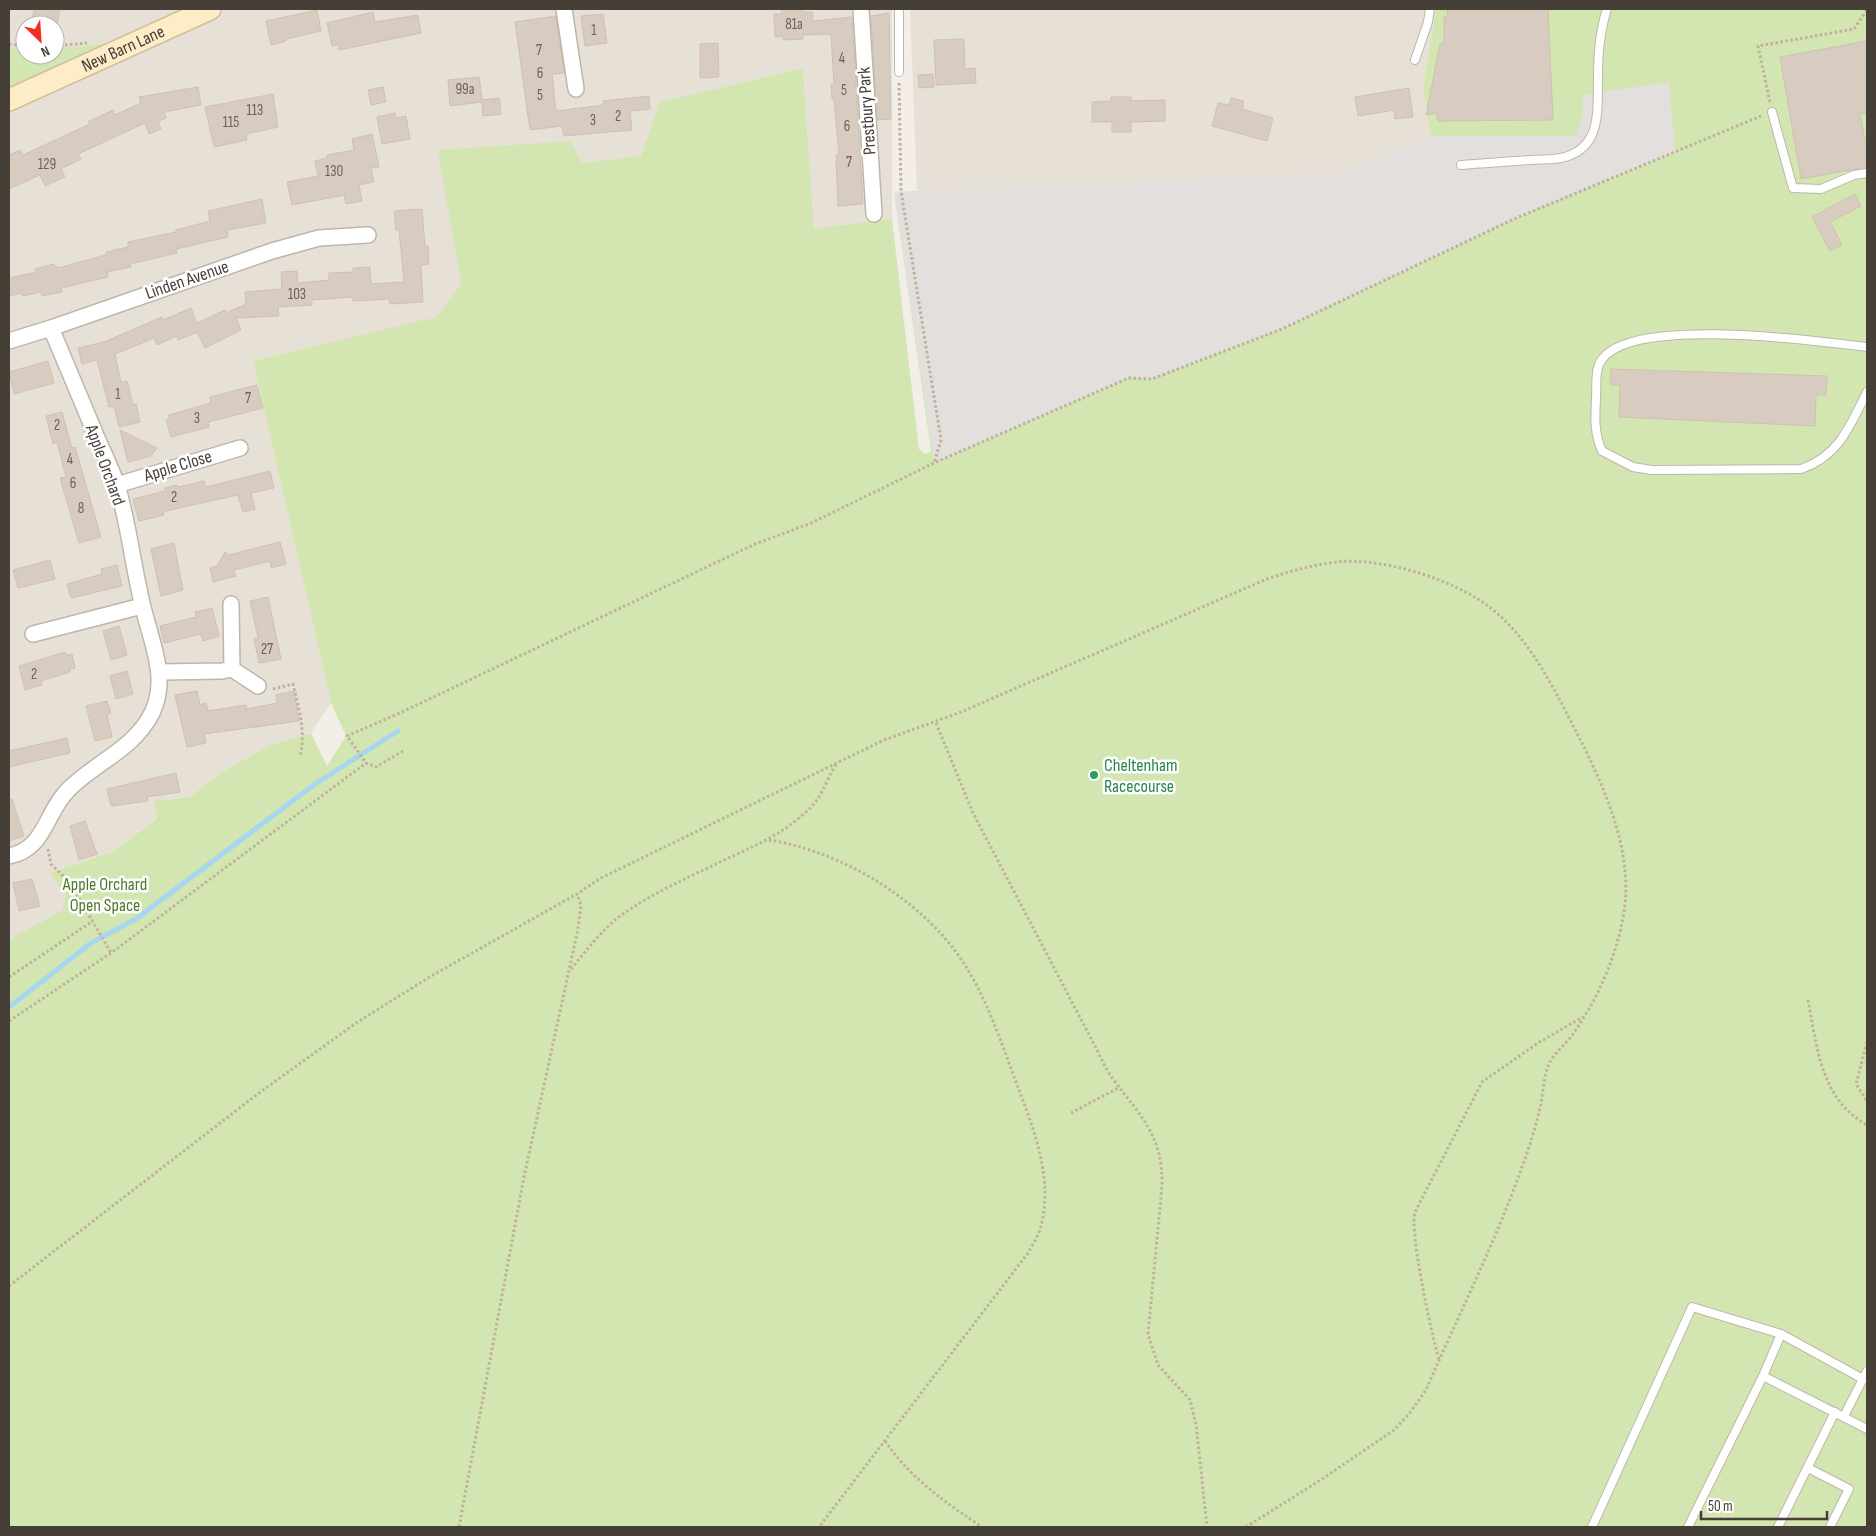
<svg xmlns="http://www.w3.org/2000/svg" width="1876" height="1536" viewBox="0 0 1876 1536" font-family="'Sofia Sans Condensed',sans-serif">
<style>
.residential{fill:#e7e0d6;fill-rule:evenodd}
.green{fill:#d3e6b2}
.parking{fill:#e2dfdc}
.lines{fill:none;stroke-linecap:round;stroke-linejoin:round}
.stream{stroke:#a6d7ee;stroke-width:5}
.building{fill:#d8ccc0;stroke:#cfc1b1}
.lane-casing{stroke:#beb6aa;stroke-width:10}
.street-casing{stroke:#beb6aa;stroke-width:18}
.secondary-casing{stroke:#d2be99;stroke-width:24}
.path{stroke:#c0b09c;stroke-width:3;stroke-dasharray:2.5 2.5;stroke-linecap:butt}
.lane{stroke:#fff;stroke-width:8}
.street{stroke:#fff;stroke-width:15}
.secondary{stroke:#fdecc8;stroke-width:21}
.leisure-dot{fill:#2e9e5b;stroke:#fff;stroke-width:2}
.labels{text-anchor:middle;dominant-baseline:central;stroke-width:5;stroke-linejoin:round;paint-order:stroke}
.number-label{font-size:15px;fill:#6a6259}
.street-label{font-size:18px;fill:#463f37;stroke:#fff}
.leisure-label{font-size:18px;fill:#27864d;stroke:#fff;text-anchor:start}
.park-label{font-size:18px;fill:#4e772b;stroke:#fff}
</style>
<rect width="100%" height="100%" fill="#f3efe8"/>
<!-- residential -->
<g class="residential">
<path d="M9,9H892V219L814,228L803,68L660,102L638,221L436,318L253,361L331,703L311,733L270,745L222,772L189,797L154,801L157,817L112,852L50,873L66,896L62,912L14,936L9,943ZM25,25H55V55H25Z"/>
<polygon points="910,9 1436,9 1423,87 1431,136 1340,173 917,191"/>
</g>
<!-- green -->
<g class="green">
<polygon points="1436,9 1867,9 1867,1527 9,1527 9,943 14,936 62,911 66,896 50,873 112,852 157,818 154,801 189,797 222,772 270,745 311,733 327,766 346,736 331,703 253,361 436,317 461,284 438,150 570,141 582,163 641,156 660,102 803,68 814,228 892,219 919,449 925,454 931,451 894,192 1340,173 1431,136 1423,87"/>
<polygon points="112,43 23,85 9,83 9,49 25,49 25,55 55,55 55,49"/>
</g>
<!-- parking -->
<polygon class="parking" points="1669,82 1675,152 1514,219 1282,329 1152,379 1129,378 934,463 894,192 1340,173 1431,136 1576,136 1583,114 1583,95"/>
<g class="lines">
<!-- stream -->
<polyline class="stream" points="9,1007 91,943 136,919 315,784 398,731"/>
</g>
<!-- building -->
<g class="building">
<polygon points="34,9 60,9 57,25 31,25"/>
<polygon points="781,9 802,9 802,12 812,12 813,21 852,17 863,204 838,206 836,155 839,154 834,99 832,99 831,84 834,84 831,34 803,35 803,39 783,40 783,36 775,37 774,14 782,14"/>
<polygon points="1447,9 1548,9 1553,120 1438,121 1436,113 1426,115 1440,44 1444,44 1444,17 1448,16"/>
<polygon points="317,10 321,31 286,39 286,41 271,45 266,21"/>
<polygon points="373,12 375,22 418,15 421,33 339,50 338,45 332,46 327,23"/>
<polygon points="889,13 891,119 877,120 871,16"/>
<polygon points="603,14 607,43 585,46 581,16"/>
<polygon points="556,16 564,73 552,74 556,111 604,105 603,101 649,96 650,109 630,111 632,130 564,136 562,126 530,130 515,22"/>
<polygon points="964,39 965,69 975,68 976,83 936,85 934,40"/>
<polygon points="1867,41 1867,113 1860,114 1867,151 1867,167 1801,179 1780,57"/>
<polygon points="718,43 719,77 700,78 700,44"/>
<polygon points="933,74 934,87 919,88 918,75"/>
<polygon points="479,77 482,100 499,98 501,114 483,116 482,102 450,106 448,80"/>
<polygon points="198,87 201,105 164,112 166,118 158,121 161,129 149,134 145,123 78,154 81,159 61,169 65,177 45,186 40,175 9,189 9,155 20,150 23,155 90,124 88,122 113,110 115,115 141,103 139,97"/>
<polygon points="383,87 386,102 371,105 368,90"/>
<polygon points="1409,88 1413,117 1395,119 1394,110 1358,116 1355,97"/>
<polygon points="273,94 278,127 246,134 247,140 214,147 205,107"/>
<polygon points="1111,97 1131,97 1131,101 1165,100 1165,121 1131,122 1131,132 1112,132 1112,122 1092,122 1092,102 1111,101"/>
<polygon points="1231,98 1244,101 1242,109 1273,118 1267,141 1212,126 1218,103 1229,105"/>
<polygon points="395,113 396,118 406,116 410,139 382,144 377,117"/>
<polygon points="372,134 379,167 371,168 374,182 359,185 362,201 346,204 344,195 292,205 287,182 318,176 315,161 327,158 327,155 354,150 352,139"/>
<polygon points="1855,194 1861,206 1830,222 1842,245 1830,251 1812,217"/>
<polygon points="262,199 266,223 227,230 228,237 176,249 177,253 130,264 131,267 107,272 108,277 61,288 62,292 42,296 41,292 23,296 22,293 9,296 9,278 36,272 35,269 53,264 58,268 106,255 106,252 128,247 128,242 176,232 176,230 210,221 208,211"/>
<polygon points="422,209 425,246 428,246 429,264 421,265 423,302 390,304 389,299 353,301 353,297 312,300 312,305 278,307 279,316 236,318 241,330 205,348 197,332 178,340 177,336 157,345 154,338 115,354 121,382 127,381 133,405 136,404 140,422 119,427 114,406 109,407 97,360 82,364 78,348 104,342 162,317 163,320 191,308 197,323 225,310 226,313 246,304 245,292 282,289 281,272 297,271 298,283 329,280 329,273 353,272 353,268 370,267 371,284 404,282 399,230 396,230 394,211"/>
<polygon points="48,361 54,383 14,394 9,372"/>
<polygon points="1611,369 1827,376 1826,395 1816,395 1815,426 1619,417 1620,385 1610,385"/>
<polygon points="257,385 263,408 208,422 209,427 171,437 166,420 170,419 169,415 211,403 210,397"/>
<polygon points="62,412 72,448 75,447 101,537 79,543 60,478 66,477 57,442 53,444 46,416"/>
<polygon points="120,430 157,448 151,456 128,462"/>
<polygon points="270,471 274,488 251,493 255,509 243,512 238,495 183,507 163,512 164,515 139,521 133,499 165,491 165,488 177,485 178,487 204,481 206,487"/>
<polygon points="280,542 286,564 271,568 270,561 234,570 236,576 213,582 210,568 217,566 225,552 229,555"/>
<polygon points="174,543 183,590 161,596 151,549"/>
<polygon points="50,560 55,579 18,588 13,570"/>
<polygon points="117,565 122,586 71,598 67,584 102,574 101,569"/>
<polygon points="268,597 281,659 259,663 254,639 258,638 250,601"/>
<polygon points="212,608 219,636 203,641 201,634 164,643 160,626 196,617 195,612"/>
<polygon points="119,626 127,655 111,660 103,631"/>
<polygon points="65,652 66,655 72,654 75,668 70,669 70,672 41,681 42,685 25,690 19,666"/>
<polygon points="127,671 133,694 116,699 110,676"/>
<polygon points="197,691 200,705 206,703 208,711 246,705 247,709 277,703 276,695 294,691 299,721 204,734 206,743 187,747 175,695"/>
<polygon points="107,701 111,713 107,714 112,737 95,741 86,706"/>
<polygon points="67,738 70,753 9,767 9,751"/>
<polygon points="176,773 180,792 147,797 148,801 111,806 107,789"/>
<polygon points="9,799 12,799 24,836 9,841"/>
<polygon points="85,821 97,854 79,860 70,826"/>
<polygon points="32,879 40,906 19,911 13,883"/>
</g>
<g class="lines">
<!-- lane casing -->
<g class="lane-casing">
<g id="lane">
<polyline points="899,9 899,72"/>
<polyline points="1415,60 1428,22 1430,9"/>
<polyline points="1772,112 1793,188 1821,189 1854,175 1867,173"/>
<path d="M1461,165C1484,163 1507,162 1530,160C1540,159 1551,160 1561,158C1603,149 1597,109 1598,77C1598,54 1600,30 1607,9"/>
<path d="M1867,347C1816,341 1637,316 1603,358C1594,368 1597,386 1596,399C1595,417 1594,433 1602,451L1633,467L1651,470L1801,469C1839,456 1850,426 1867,392"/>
<polyline points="1763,1376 1867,1429"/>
<polyline points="1844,1416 1867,1371"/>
<polyline points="1808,1468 1849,1489 1830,1527"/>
<polyline points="1592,1527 1692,1307 1781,1334 1863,1379"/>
<polyline points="1688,1527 1763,1376 1781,1334"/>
<polyline points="1778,1527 1835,1412"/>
</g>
</g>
<!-- street casing -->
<g class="street-casing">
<g id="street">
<polyline points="564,9 576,89"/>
<polyline points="861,9 874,214"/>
<polyline points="9,341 51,328 272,251 319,238 368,235"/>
<polyline points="117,485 240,448"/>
<polyline points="33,634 142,606"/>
<polyline points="232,669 258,686"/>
<polyline points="160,672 222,671 232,669 231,604"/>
<path d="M9,856C46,849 45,812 69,789C96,762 134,749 152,713C169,678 151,642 143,607C133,567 129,525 117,485C111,467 102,450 95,433C80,398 66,363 51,328"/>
</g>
</g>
<!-- secondary casing -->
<g class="secondary-casing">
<g id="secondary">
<path id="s1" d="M9,100L210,9"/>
</g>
</g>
<!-- path -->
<g class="path">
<polyline points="9,44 25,46"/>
<polyline points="55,46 87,43"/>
<polyline points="899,83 901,191 941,440 934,463"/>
<polyline points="1770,102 1758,46 1854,29 1867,10"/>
<path d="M273,689L293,684C299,709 306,732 300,757"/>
<path d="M936,723L973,813L1096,1048C1101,1058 1106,1070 1113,1079C1141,1117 1163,1135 1162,1186L1148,1334L1158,1365L1190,1400L1196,1424L1207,1527"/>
<polyline points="403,751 376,767 366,763 347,736 402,712 755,544 809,524 934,463 1129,378 1152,379 1282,329 1514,219 1761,116"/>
<path d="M769,840C844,852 924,901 965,965C989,1003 1003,1048 1019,1090C1035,1132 1053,1180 1041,1226C1039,1235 1033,1244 1028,1253L819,1527"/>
<polyline points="48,849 51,864 71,884 111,953"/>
<path d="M571,969C585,952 598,935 614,921C639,900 684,879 714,865C748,848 781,837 809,809C822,797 827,779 836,764"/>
<polyline points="9,977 93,921"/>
<path d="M1808,1000C1817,1047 1821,1100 1867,1125"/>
<polyline points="9,1021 111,953 366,763"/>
<polyline points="1867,1042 1856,1084 1867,1101"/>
<polyline points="1071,1113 1120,1087"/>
<path d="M9,1286L259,1093L356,1023L433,975L577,894L601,878L884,740L961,712L1267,579C1290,571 1313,565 1337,562C1383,557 1456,580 1492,609C1533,642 1557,695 1581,741C1605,789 1631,848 1625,904C1620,948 1600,995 1575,1031C1568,1043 1553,1053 1548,1066C1544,1077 1543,1092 1541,1104C1536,1125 1530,1146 1522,1167C1495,1243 1458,1316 1426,1390L1409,1414L1394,1430L1322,1479L1246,1527"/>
<path d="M1439,1359C1432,1338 1409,1229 1415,1212L1482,1082L1538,1043L1583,1017"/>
<path d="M885,1441C911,1479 945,1502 982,1527"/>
<polyline points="459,1527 524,1177 578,929 581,905 577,894"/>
</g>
<!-- lane -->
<use href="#lane" class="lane"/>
<!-- street -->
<use href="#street" class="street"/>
<!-- secondary -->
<use href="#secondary" class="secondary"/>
</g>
<!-- markers -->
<circle class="leisure-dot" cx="1094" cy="775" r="5"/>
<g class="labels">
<!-- number labels -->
<g class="number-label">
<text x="794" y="24">81a</text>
<text x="594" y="30">1</text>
<text x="539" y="50">7</text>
<text x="842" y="58">4</text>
<text x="540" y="73">6</text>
<text x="465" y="89">99a</text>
<text x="844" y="90">5</text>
<text x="540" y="95">5</text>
<text x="255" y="110">113</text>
<text x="618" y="116">2</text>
<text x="593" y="120">3</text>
<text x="231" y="122">115</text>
<text x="847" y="126">6</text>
<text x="849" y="162">7</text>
<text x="47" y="164">129</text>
<text x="334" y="171">130</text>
<text x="297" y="294">103</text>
<text x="118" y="394">1</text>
<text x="248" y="398">7</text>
<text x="197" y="418">3</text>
<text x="57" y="425">2</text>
<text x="70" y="459">4</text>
<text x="73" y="483">6</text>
<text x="174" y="497">2</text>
<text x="81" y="508">8</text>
<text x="267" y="649">27</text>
<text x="34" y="674">2</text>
</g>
<!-- street labels -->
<g class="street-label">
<text stroke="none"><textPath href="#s1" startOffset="125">New Barn Lane</textPath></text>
<text transform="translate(867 111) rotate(-94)">Prestbury Park</text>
<text transform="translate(187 280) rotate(-19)">Linden Avenue</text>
<text transform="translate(105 465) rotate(70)">Apple Orchard</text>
<text transform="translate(178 466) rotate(-17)">Apple Close</text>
</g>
<!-- leisure labels -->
<g class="leisure-label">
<text x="1104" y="765">Cheltenham<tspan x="1104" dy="21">Racecourse</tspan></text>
</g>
<!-- park labels -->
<g class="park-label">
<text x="105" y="884">Apple Orchard<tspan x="105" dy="21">Open Space</tspan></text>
</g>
</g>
<!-- border -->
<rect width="1876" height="1536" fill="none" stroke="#463f37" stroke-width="20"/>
<!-- north arrow -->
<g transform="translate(40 40) rotate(155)"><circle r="24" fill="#ffffff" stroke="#b5b2af"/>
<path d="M0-4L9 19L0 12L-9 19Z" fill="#f32d1f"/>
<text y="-8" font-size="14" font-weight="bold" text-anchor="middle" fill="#463f37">N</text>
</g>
<!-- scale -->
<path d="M1701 1511v8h126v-8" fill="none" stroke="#463f37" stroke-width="2.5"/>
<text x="1708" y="1511" font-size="15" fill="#463f37" stroke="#ffffff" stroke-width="4" paint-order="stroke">50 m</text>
</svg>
